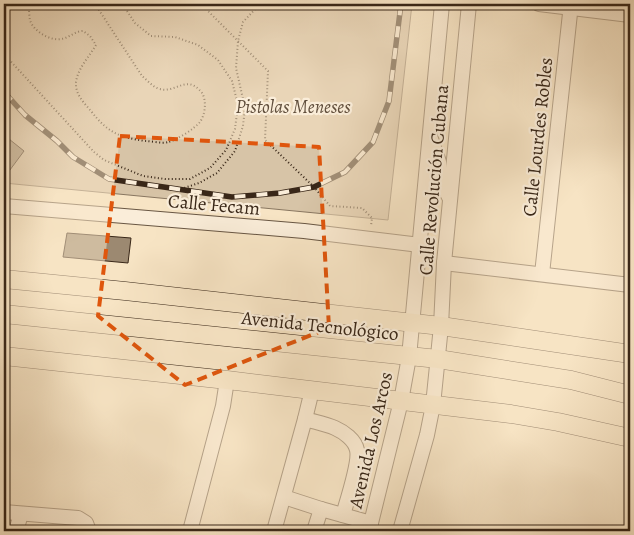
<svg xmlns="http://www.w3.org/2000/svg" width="634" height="535" viewBox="0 0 634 535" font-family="Alegreya,serif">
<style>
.green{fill:#d7c4a7;stroke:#887660}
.building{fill:#9c8971;stroke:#392718}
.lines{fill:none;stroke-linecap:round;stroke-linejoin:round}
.minor-casing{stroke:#685643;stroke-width:16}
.major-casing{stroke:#392718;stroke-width:19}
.path{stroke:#392718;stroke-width:2;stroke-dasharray:1 2.5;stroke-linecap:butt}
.minor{stroke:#faedd9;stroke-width:14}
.major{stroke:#f7e4c4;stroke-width:18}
.rail-casing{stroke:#392718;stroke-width:5.5}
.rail{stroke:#faedd9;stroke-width:4;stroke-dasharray:11;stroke-linecap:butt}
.marked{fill:none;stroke:#df560d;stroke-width:4;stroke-dasharray:10 6;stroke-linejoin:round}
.labels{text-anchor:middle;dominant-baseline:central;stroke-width:4.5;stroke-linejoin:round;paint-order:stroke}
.park-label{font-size:19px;font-style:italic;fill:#604e3c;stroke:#faedd9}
.street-label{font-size:19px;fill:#392718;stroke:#faedd9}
</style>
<rect width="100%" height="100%" fill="#f7e4c4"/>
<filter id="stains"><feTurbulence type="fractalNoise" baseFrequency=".004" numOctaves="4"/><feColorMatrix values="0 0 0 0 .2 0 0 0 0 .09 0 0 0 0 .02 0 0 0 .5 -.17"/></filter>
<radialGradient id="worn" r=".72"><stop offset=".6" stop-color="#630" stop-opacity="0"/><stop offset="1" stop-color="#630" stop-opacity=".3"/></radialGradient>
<!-- green -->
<polygon class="green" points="4,4 412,4 388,220 4,183"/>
<!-- building -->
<g class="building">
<polygon points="4,135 24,151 4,178"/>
<polygon points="67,233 131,238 128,263 63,257"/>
</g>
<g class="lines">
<!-- minor casing -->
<g class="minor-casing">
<g id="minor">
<polyline points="539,4 630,15"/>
<polyline points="431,139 439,162 442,183 450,199"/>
<polyline points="4,206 304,231 420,245"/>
<polyline points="444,263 630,285"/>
<polyline points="542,274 571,4"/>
<path d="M305,419C315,422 326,424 335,428C344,432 355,440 357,450C360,462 347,501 343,515"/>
<polyline points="284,497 321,509"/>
<polyline points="4,512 78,518 86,523 89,531"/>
<polyline points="16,531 21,514"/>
<polyline points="190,531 223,406 227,380"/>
<polyline points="274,531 305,419 312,390"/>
<polyline points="314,531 321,509 371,523"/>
<polyline points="369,531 401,401 409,357 442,4"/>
<polyline points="400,531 427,435 433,405 441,326 444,263 469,4"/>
</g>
</g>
<!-- major casing -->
<g class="major-casing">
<g id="major">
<polyline points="4,279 125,291 441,326 630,354"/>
<polyline points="4,314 438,359 571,380 630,395"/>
<polyline points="4,356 227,380 511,414 558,422 630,438"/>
</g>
</g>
<!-- path -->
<g class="path">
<path d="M29,4C29,9 29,15 30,20C33,31 50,41 61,39C69,38 75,31 83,31L90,36L96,45C89,57 78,68 76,82C75,94 84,103 91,111C108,133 119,137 145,141C152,141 162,144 168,142C177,140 194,129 200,122C205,115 207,101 202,93C186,72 175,96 157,88C152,86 147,80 142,76L95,4"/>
<polyline points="201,4 268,71 265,140 314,187 330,206 362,208 372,218 371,226"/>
<polyline points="4,54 94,152 104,160 143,176 165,179 190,179 210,168 226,150 235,129 238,105 232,81 218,60 198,45 175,37 151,36 135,23 125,8 125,4"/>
<polyline points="181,189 199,183 217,173 235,151 243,126 245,108 236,68 238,41 243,22 260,4"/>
</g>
<!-- minor -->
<use href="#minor" class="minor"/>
<!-- major -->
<use href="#major" class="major"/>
<!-- rail casing -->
<g class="rail-casing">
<polyline id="rail" points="4,92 25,115 57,141 73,157 109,179 232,197 280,193 314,187 345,172 373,142 389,101 401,4"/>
</g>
<!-- rail -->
<use href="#rail" class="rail"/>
</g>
<!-- marked area -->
<path d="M0 0H634V535H0ZM120,136L319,147L329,328L185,385L98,316Z" fill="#f7e4c4" fill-opacity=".55" fill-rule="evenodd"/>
<path class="marked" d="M120,136L319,147L329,328L185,385L98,316Z"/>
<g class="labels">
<!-- park labels -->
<g class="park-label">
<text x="293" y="107">Pistolas Meneses</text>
</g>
<!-- street labels -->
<g class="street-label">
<text transform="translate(538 137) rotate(-84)">Calle Lourdes Robles</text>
<text transform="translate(434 180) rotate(-85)">Calle Revolución Cubana</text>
<text transform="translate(214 205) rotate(5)">Calle Fecam</text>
<text transform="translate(320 326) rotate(6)">Avenida Tecnológico</text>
<text transform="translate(371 440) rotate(-77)">Avenida Los Arcos</text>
</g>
</g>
<!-- margin -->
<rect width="634" height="535" fill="none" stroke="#f7e4c4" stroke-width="20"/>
<rect x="5" y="5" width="624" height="525" fill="none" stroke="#392718" stroke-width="2.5"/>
<rect x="10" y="10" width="614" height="515" fill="none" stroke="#392718"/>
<rect width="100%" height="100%" filter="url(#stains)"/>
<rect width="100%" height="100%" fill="url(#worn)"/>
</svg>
